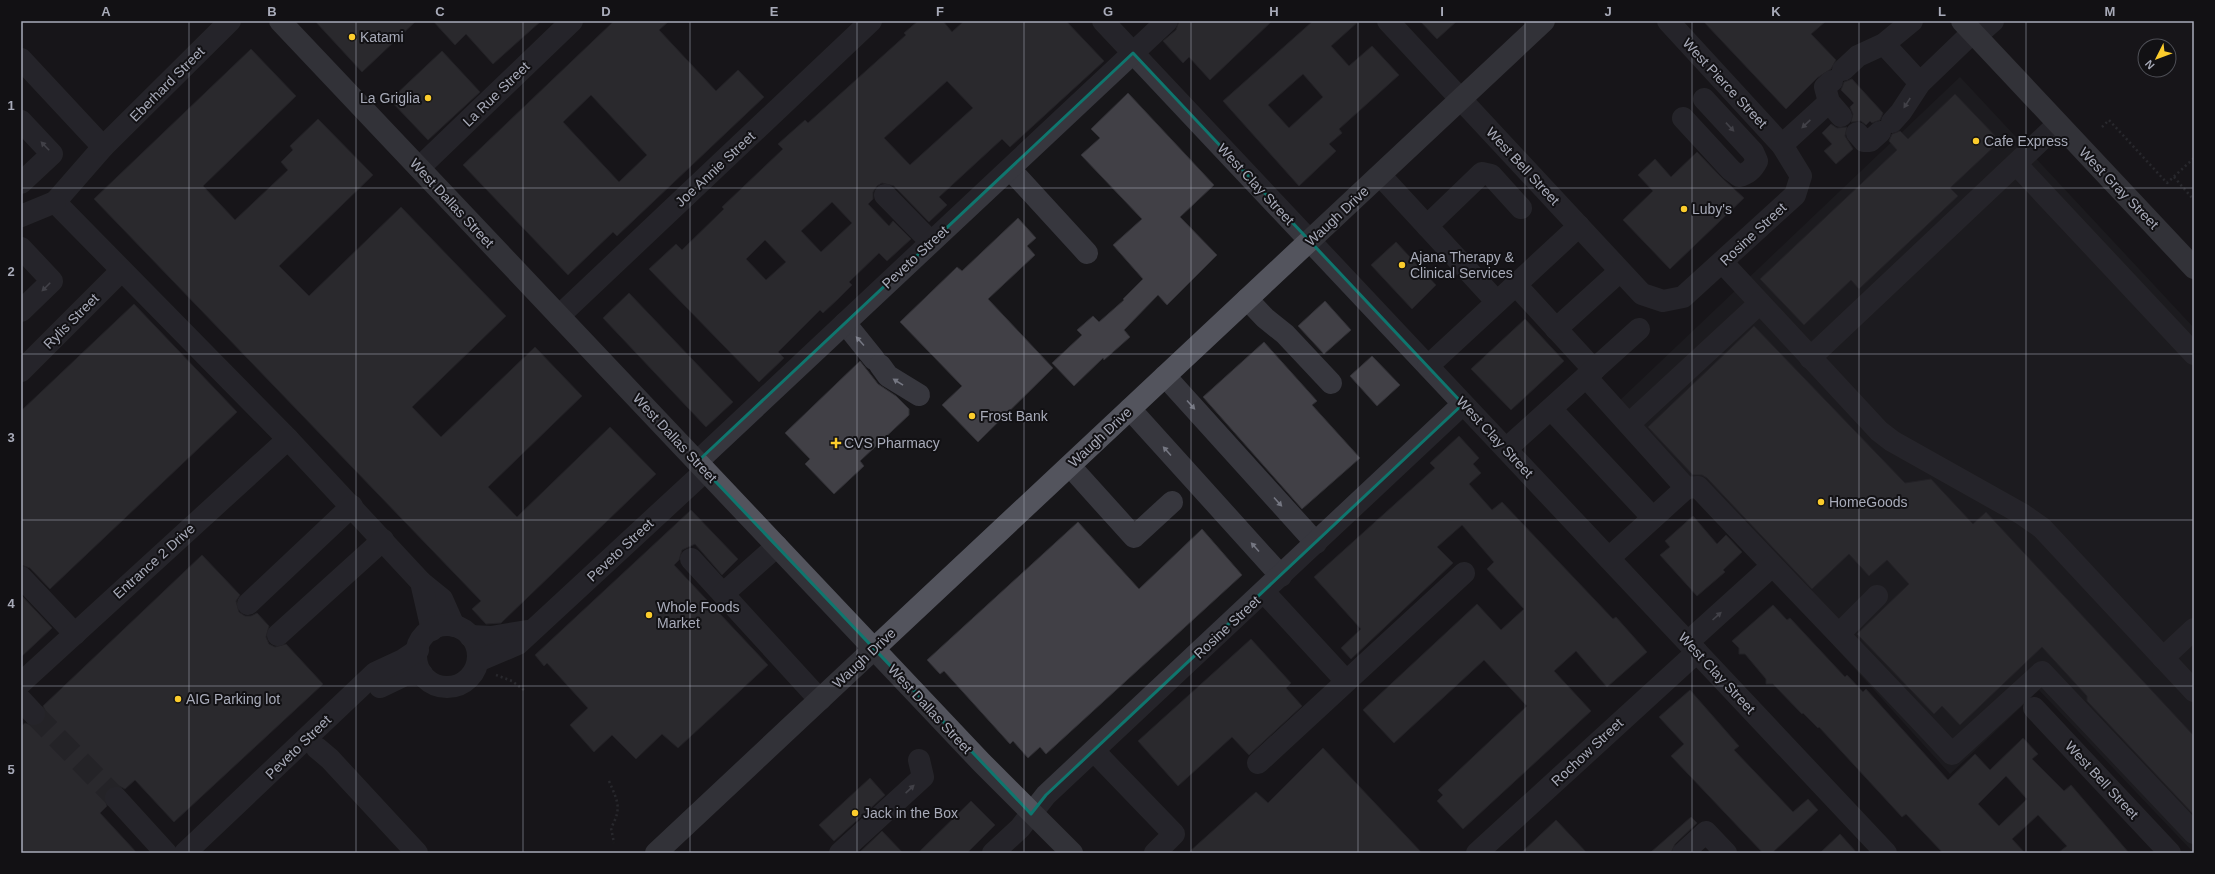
<svg xmlns="http://www.w3.org/2000/svg" width="2215" height="874" viewBox="0 0 2215 874" font-family="Helvetica,sans-serif">
<style>
.built{fill:#232226}
.building{fill:#414046;stroke:#313035;fill-rule:evenodd}
.lines{fill:none;stroke-linecap:round;stroke-linejoin:round}
.minor-tunnel{stroke:#343439;stroke-width:22;stroke-dasharray:22 11;stroke-linecap:butt}
.path{stroke:#3d3e45;stroke-width:2.5;stroke-dasharray:2 3;stroke-linecap:butt}
.minor{stroke:#37373e;stroke-width:22}
.major{stroke:#53545d;stroke-width:22}
.oneway{fill:#757782}
.marked{fill:none;stroke:#0f766e;stroke-width:3;stroke-linejoin:round}
.grid{fill:none;stroke:#a8abb9;stroke-width:1;stroke-opacity:0.55}
.poi-dot{fill:#fbcc2c;stroke:#121114;stroke-width:1.5}
.labels{text-anchor:middle;dominant-baseline:central;stroke-width:4;stroke-linejoin:round;paint-order:stroke}
.poi-label{font-size:14px;fill:#a8abb9;stroke:#121114;text-anchor:start}
.street-label{font-size:14px;fill:#a8abb9;stroke:#121114}
.neatline{fill:none;stroke:#a8abb9;stroke-width:1.5}
.grid-label{font-size:13px;text-anchor:middle;font-weight:bold;fill:#a8abb9}
</style>
<rect width="100%" height="100%" fill="#171619"/>
<!-- built -->
<polygon class="built" points="1960,77 2194,328 2194,853 2039,690 1950,774 1616,404"/>
<!-- building -->
<g class="building">
<polygon points="315,21 416,21 362,72"/>
<polygon points="433,21 541,21 493,64 466,34 455,45"/>
<path d="M614,21H669L659,30L716,91L738,70L764,97L617,236L613,232L568,275L463,165ZM591,95L647,155L619,182L563,122Z"/>
<path d="M918,21H943L952,32L964,21H1066L1104,61L1010,147L1002,139L939,197L947,205L929,222L894,186L882,183L877,186L873,192V199L868,204L889,226L893,221L911,239L887,261L879,253L849,282L852,285L837,300L823,313L820,310L778,352L784,358L759,382L649,269L676,244L682,250L724,209L722,207L783,149L778,144L805,120L808,123L906,35L904,33ZM947,81L973,108L910,165L884,138ZM832,202L852,223L821,252L801,231ZM765,240L786,262L766,280L746,259Z"/>
<polygon points="1179,21 1272,21 1210,80 1189,57 1183,63 1163,41 1176,30"/>
<path d="M1313,21H1359L1331,46L1349,66L1372,46L1399,75L1339,129L1342,133L1329,144L1336,151L1299,186L1223,101ZM1303,74L1323,97L1289,128L1268,105Z"/>
<polygon points="1420,21 1457,21 1437,39"/>
<polygon points="1703,21 1826,21 1811,34 1836,60 1831,69 1817,78 1786,109"/>
<polygon points="251,49 296,96 203,186 235,220 288,170 281,162 293,150 290,146 318,119 373,175 279,266 309,296 401,207 506,316 412,407 441,437 535,347 582,396 488,487 517,517 610,427 656,474 501,623 486,624 472,609 481,601 94,199"/>
<polygon points="442,51 480,92 428,140 390,100"/>
<polygon points="1852,79 1883,113 1880,120 1872,123 1870,121 1866,125 1861,121 1851,122 1853,114 1850,107 1854,103 1841,90 1844,82"/>
<polygon points="1128,93 1214,185 1180,217 1217,255 1167,305 1158,295 1124,330 1130,337 1104,360 1103,358 1074,386 1052,363 1082,335 1077,330 1093,316 1099,322 1124,300 1123,299 1143,279 1113,245 1142,219 1081,155 1100,138 1091,129"/>
<polygon points="1955,94 2000,141 1950,188 1958,196 1859,289 1851,280 1804,325 1760,279 1897,150 1889,141 1892,134 1900,131 1908,139"/>
<polygon points="1831,124 1837,128 1847,127 1845,136 1853,149 1836,164 1824,151 1832,144 1822,133"/>
<polygon points="1697,152 1722,178 1744,198 1670,269 1623,220 1653,191 1638,175 1655,159 1671,177"/>
<polygon points="1018,218 1036,238 1027,246 1035,255 988,299 1053,368 978,442 942,405 962,386 900,322 957,267 962,271"/>
<polygon points="1396,242 1436,285 1412,309 1371,265"/>
<polygon points="629,293 733,402 706,427 603,318"/>
<polygon points="1325,301 1351,330 1324,354 1298,326"/>
<polygon points="134,304 237,412 50,589 30,568 21,565 21,411"/>
<polygon points="1525,319 1564,361 1511,410 1471,369"/>
<polygon points="1754,326 1905,483 1931,479 1973,524 1986,512 2194,736 2194,815 2087,701 2087,696 2042,647 1960,725 1942,706 1934,714 1857,634 1909,584 1887,560 1869,576 1849,554 1812,589 1707,478 1702,475 1693,475 1648,427"/>
<polygon points="1264,342 1317,401 1312,405 1360,458 1302,509 1203,397"/>
<polygon points="1372,356 1400,385 1377,406 1350,376"/>
<polygon points="860,361 878,384 896,396 909,409 909,415 860,461 864,466 834,494 805,464 810,459 785,433"/>
<polygon points="1459,436 1479,458 1473,464 1481,473 1469,484 1492,510 1502,502 1613,619 1616,617 1647,652 1607,687 1576,651 1554,671 1591,711 1463,829 1437,801 1443,795 1438,790 1527,706 1484,660 1394,743 1363,710 1477,604 1501,630 1524,609 1487,569 1494,562 1462,525 1437,547 1453,563 1351,659 1341,648 1361,629 1314,577 1435,468 1430,463"/>
<polygon points="691,510 738,559 722,575 695,544 682,550 679,560 674,565 768,665 678,748 662,734 636,759 612,735 594,752 570,725 588,708 547,663 544,666 535,655"/>
<polygon points="1693,516 1717,544 1726,535 1742,552 1723,570 1725,572 1697,596 1660,555 1670,547 1665,541"/>
<polygon points="1078,522 1139,589 1202,529 1242,575 1046,754 1040,747 1028,758 1013,741 1010,744 944,671 940,674 927,660"/>
<polygon points="202,555 240,595 236,601 239,612 245,616 251,616 257,613 269,626 266,637 269,644 275,647 286,644 323,684 174,822 135,780 125,789 119,786 108,789 104,795 107,806 100,813 137,853 21,853 21,726 25,723 36,726 43,723 46,712 43,706"/>
<polygon points="21,595 52,628 21,657"/>
<path d="M1773,605L1787,620L1790,618L1845,677L1847,675L1863,692L1866,689L1948,780L1975,754L1990,770L2023,738L2038,754L2032,759L2064,791L2071,785L2129,853H2058L2067,846L2038,815L2012,839L2025,853H1943L1906,814L1902,817L1819,727L1818,728L1803,713L1802,714L1773,684H1766V679L1745,654H1739V648L1732,641ZM2006,776L2027,799L1999,826L1978,804Z"/>
<polygon points="1251,639 1291,683 1286,688 1302,706 1249,755 1232,737 1178,786 1138,741"/>
<polygon points="1690,690 1739,746 1734,750 1793,812 1808,799 1818,810 1772,853 1763,853 1671,756 1684,744 1659,717"/>
<polygon points="1323,748 1422,853 1188,853 1256,792 1268,803"/>
<polygon points="870,778 885,795 834,841 819,825"/>
<polygon points="971,801 995,825 967,853 918,853"/>
<polygon points="1691,817 1697,823 1675,844 1671,853 1650,853"/>
<polygon points="1556,820 1587,853 1521,853"/>
<polygon points="882,831 903,853 859,853"/>
<polygon points="1840,834 1857,853 1820,853"/>
</g>
<g class="lines">
<!-- minor-tunnel -->
<polyline class="minor-tunnel" points="34,714 116,798"/>
<!-- path -->
<g class="path">
<polyline points="2102,127 2109,120 2167,183 2194,158"/>
<polyline points="2174,177 2193,199"/>
<polyline points="496,675 512,681 524,690"/>
<path d="M609,781C618,802 622,808 611,828L614,843"/>
</g>
<!-- minor -->
<g class="minor">
<polyline points="230,21 103,147 55,202 288,439 421,582 442,599 454,626"/>
<polyline points="1103,21 1886,853"/>
<polyline points="1388,21 1642,294 1663,301 1683,297 1795,195 1801,176 1782,145 1668,21"/>
<polyline points="1976,36 1993,21"/>
<polyline points="1884,44 1920,83"/>
<polyline points="21,59 103,147"/>
<polyline points="1843,70 1858,56 1884,44 1912,21"/>
<polyline points="1832,81 1825,87 1829,102 1841,116"/>
<path d="M1683,118L1731,170L1739,176C1748,174 1753,169 1757,161L1753,152L1704,99"/>
<polyline points="21,121 52,154 21,183"/>
<polyline points="1892,122 1901,112 1920,83 1973,32"/>
<polyline points="1857,133 1864,141 1870,141 1880,132"/>
<polyline points="1782,145 1829,102"/>
<polyline points="2016,164 2194,354"/>
<polyline points="419,168 572,21"/>
<polyline points="1010,169 1087,253"/>
<polyline points="1380,175 1497,302"/>
<polyline points="885,195 931,242"/>
<polyline points="21,216 55,202"/>
<polyline points="1427,226 1482,173 1491,175 1521,208"/>
<polyline points="21,248 52,281 21,311"/>
<polyline points="1722,262 1879,431 1892,441 2022,514 2042,528 2194,691"/>
<polyline points="1516,285 1594,370"/>
<polyline points="1247,299 1265,318 1285,334 1331,383"/>
<polyline points="559,316 871,21"/>
<polyline points="845,323 874,359"/>
<polyline points="1556,329 1620,271"/>
<polyline points="1810,358 2058,124"/>
<polyline points="880,365 888,376 919,395"/>
<polyline points="1428,366 1579,226"/>
<polyline points="21,371 121,271"/>
<polyline points="1165,376 1316,543"/>
<path d="M1586,377L1686,488L1698,487C1782,576 1868,664 1952,754L2042,672L2194,833"/>
<polyline points="1130,409 1281,576"/>
<polyline points="1551,409 1653,518"/>
<polyline points="1629,424 1760,303"/>
<polyline points="1506,449 1639,329"/>
<polyline points="697,462 1167,21"/>
<polyline points="1070,466 1134,537 1172,502"/>
<polyline points="1609,558 1686,488"/>
<polyline points="691,559 820,700"/>
<polyline points="21,577 75,634"/>
<polyline points="421,582 432,630"/>
<polyline points="1264,592 1346,681"/>
<polyline points="723,594 777,546"/>
<polyline points="248,604 352,506"/>
<circle cx="447" cy="656" r="31"/>
<polyline points="1839,634 1877,596"/>
<polyline points="278,635 383,540"/>
<polyline points="470,636 491,637 527,631"/>
<polyline points="1688,642 1772,566"/>
<polyline points="2163,658 2194,629"/>
<polyline points="478,661 518,644 705,471"/>
<polyline points="21,683 288,439"/>
<polyline points="380,687 405,675 422,674"/>
<polyline points="21,700 34,714"/>
<polyline points="2034,708 2170,853"/>
<polyline points="317,748 330,759 417,853"/>
<polyline points="1094,751 1174,834 1155,853"/>
<polyline points="1258,763 1464,573"/>
<polyline points="116,798 166,853"/>
<polyline points="185,853 375,673 403,660 418,650"/>
<polyline points="840,853 923,777 919,760"/>
<polyline points="993,853 1020,828 1046,795 1463,404"/>
<polyline points="1477,853 1697,652"/>
<polyline points="1683,853 1706,832 1726,853"/>
</g>
<!-- major -->
<g class="major">
<polyline points="280,21 982,763 1072,853"/>
<polyline points="1962,21 2194,268"/>
<polyline points="656,853 1544,21"/>
</g>
</g>
<!-- one-way arrows -->
<defs><path id="oneway-solid" d="M-6-.8H1V-3.2L6.5 0L1 3.2V.8H-6Z"/></defs>
<g class="oneway">
<use href="#oneway-solid" transform="translate(1907 103) rotate(123)"/>
<use href="#oneway-solid" transform="translate(1806 124) rotate(137)"/>
<use href="#oneway-solid" transform="translate(1730 127) rotate(47)"/>
<use href="#oneway-solid" transform="translate(45 146) rotate(-134)"/>
<use href="#oneway-solid" transform="translate(46 287) rotate(135)"/>
<use href="#oneway-solid" transform="translate(860 341) rotate(-132)"/>
<use href="#oneway-solid" transform="translate(898 382) rotate(-148)"/>
<use href="#oneway-solid" transform="translate(1191 405) rotate(48)"/>
<use href="#oneway-solid" transform="translate(1167 451) rotate(-132)"/>
<use href="#oneway-solid" transform="translate(1278 502) rotate(48)"/>
<use href="#oneway-solid" transform="translate(1255 547) rotate(-132)"/>
<use href="#oneway-solid" transform="translate(1717 616) rotate(-42)"/>
<use href="#oneway-solid" transform="translate(910 789) rotate(-43)"/>
</g>
<!-- marked area -->
<path d="M0 0H2215V874H0ZM1133,53L1463,404L1046,795L1031,814L697,462Z" fill="#171619" fill-opacity=".55" fill-rule="evenodd"/>
<path class="marked" d="M1133,53L1463,404L1046,795L1031,814L697,462Z"/>
<!-- grid -->
<path class="grid" d="M189,21V853M356,21V853M523,21V853M690,21V853M857,21V853M1024,21V853M1191,21V853M1358,21V853M1525,21V853M1692,21V853M1859,21V853M2026,21V853M21,188H2194M21,354H2194M21,520H2194M21,686H2194"/>
<!-- markers -->
<g class="poi-dot">
<circle cx="352" cy="37" r="4"/>
<circle cx="428" cy="98" r="4"/>
<circle cx="1976" cy="141" r="4"/>
<circle cx="1684" cy="209" r="4"/>
<circle cx="1402" cy="265" r="4"/>
<circle cx="972" cy="416" r="4"/>
<path d="M834 437h4v4h4v4h-4v4h-4v-4h-4v-4h4z"/>
<circle cx="1821" cy="502" r="4"/>
<circle cx="649" cy="615" r="4"/>
<circle cx="178" cy="699" r="4"/>
<circle cx="855" cy="813" r="4"/>
</g>
<g class="labels">
<!-- poi labels -->
<g class="poi-label">
<text x="360" y="37">Katami</text>
<text x="420" y="98" text-anchor="end">La Griglia</text>
<text x="1984" y="141">Cafe Express</text>
<text x="1692" y="209">Luby's</text>
<text x="1410" y="257">Ajana Therapy &amp;<tspan x="1410" dy="16">Clinical Services</tspan></text>
<text x="980" y="416">Frost Bank</text>
<text x="844" y="443">CVS Pharmacy</text>
<text x="1829" y="502">HomeGoods</text>
<text x="657" y="607">Whole Foods<tspan x="657" dy="16">Market</tspan></text>
<text x="186" y="699">AIG Parking lot</text>
<text x="863" y="813">Jack in the Box</text>
</g>
<!-- street labels -->
<g class="street-label">
<text transform="translate(1725 83) rotate(47)">West Pierce Street</text>
<text transform="translate(167 84) rotate(-45)">Eberhard Street</text>
<text transform="translate(496 94) rotate(-44)">La Rue Street</text>
<text transform="translate(1523 166) rotate(47)">West Bell Street</text>
<text transform="translate(715 169) rotate(-43)">Joe Annie Street</text>
<text transform="translate(1256 184) rotate(47)">West Clay Street</text>
<text transform="translate(2119 188) rotate(46)">West Gray Street</text>
<text transform="translate(452 203) rotate(47)">West Dallas Street</text>
<text transform="translate(1337 216) rotate(-43)">Waugh Drive</text>
<text transform="translate(1753 234) rotate(-43)">Rosine Street</text>
<text transform="translate(915 257) rotate(-43)">Peveto Street</text>
<text transform="translate(71 321) rotate(-45)">Rylis Street</text>
<text transform="translate(1100 437) rotate(-43)">Waugh Drive</text>
<text transform="translate(1495 437) rotate(47)">West Clay Street</text>
<text transform="translate(675 438) rotate(47)">West Dallas Street</text>
<text transform="translate(620 550) rotate(-43)">Peveto Street</text>
<text transform="translate(154 561) rotate(-42)">Entrance 2 Drive</text>
<text transform="translate(1227 627) rotate(-43)">Rosine Street</text>
<text transform="translate(864 658) rotate(-43)">Waugh Drive</text>
<text transform="translate(1717 673) rotate(47)">West Clay Street</text>
<text transform="translate(930 709) rotate(47)">West Dallas Street</text>
<text transform="translate(298 747) rotate(-44)">Peveto Street</text>
<text transform="translate(1587 752) rotate(-43)">Rochow Street</text>
<text transform="translate(2102 780) rotate(47)">West Bell Street</text>
</g>
</g>
<!-- border -->
<rect width="2215" height="874" fill="none" stroke="#121114" stroke-width="44"/>
<!-- north arrow -->
<g transform="translate(2157 58) rotate(228)"><circle r="19" fill="#121114" stroke="#4e4f56"/>
<path d="M0-3L7 15L0 10L-7 15Z" fill="#fbcc2c"/>
<text y="-6" font-size="11" font-weight="bold" text-anchor="middle" fill="#a8abb9">N</text>
</g>
<rect x="22" y="22" width="2171" height="830" class="neatline"/>
<g class="grid-label">
<text x="106" y="16">A</text>
<text x="272" y="16">B</text>
<text x="440" y="16">C</text>
<text x="606" y="16">D</text>
<text x="774" y="16">E</text>
<text x="940" y="16">F</text>
<text x="1108" y="16">G</text>
<text x="1274" y="16">H</text>
<text x="1442" y="16">I</text>
<text x="1608" y="16">J</text>
<text x="1776" y="16">K</text>
<text x="1942" y="16">L</text>
<text x="2110" y="16">M</text>
<text x="11" y="110">1</text>
<text x="11" y="276">2</text>
<text x="11" y="442">3</text>
<text x="11" y="608">4</text>
<text x="11" y="774">5</text>
</g>
</svg>
